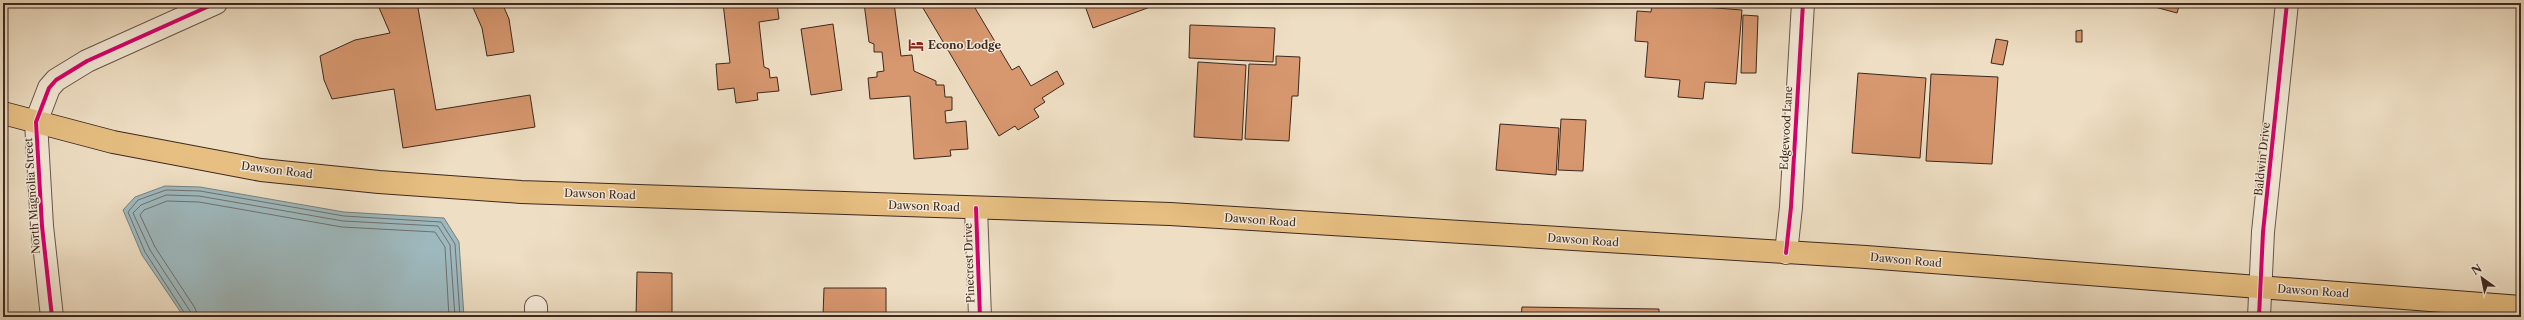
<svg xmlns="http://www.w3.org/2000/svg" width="2524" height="320" viewBox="0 0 2524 320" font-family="'Libre Caslon Text',serif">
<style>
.water{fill:#9eb9be;stroke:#777f7e}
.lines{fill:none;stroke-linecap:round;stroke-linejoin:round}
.shore{stroke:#6e706e;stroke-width:1}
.building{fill:#d7976f;stroke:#3d281f}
.minor-casing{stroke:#695648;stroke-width:24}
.major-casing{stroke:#3d281f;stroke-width:24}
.minor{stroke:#f4ead8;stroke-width:22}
.major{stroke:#e7bf82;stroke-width:22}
.cycleway-casing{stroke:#f4ead8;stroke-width:6}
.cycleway{stroke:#d6006c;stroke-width:4}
.labels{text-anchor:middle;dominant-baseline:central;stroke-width:3;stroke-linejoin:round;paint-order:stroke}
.poi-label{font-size:11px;font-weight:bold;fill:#3d281f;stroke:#f4ead8;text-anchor:start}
.street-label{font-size:11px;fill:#3d281f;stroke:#f4ead8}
</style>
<rect width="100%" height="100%" fill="#eedec3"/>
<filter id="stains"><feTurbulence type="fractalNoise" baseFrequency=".005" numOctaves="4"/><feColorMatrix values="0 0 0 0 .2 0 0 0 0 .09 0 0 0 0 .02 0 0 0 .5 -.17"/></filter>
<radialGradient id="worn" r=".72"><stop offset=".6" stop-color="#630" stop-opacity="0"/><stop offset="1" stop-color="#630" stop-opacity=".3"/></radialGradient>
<!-- water -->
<polygon class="water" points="165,186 200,187 344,212 444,218 459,242 464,317 184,317 142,255 123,210 135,197"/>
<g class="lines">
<!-- shore -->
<g class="shore">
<polyline points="187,317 145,252 128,212 138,200 166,190 200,191 344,216 441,222 455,244 460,317"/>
<polyline points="192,317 190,311 150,250 133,213 141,205 166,195 199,196 343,221 438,226 450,245 455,317"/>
<polyline points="198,317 195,308 155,247 140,215 144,210 167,201 199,202 342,227 435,232 445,247 449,317"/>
</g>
</g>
<!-- building -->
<g class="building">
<polygon points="377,3 431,3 418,8 436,110 530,95 535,127 403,148 394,89 332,99 324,80 320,56 355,40 390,33"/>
<polygon points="471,3 502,3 509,19 514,52 487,56 482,28"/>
<polygon points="723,3 777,3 779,19 759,22 764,67 769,69 770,78 777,77 779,91 757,93 758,100 736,103 734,88 718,90 716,64 730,63"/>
<polygon points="808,3 819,3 810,7"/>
<polygon points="864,3 894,3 901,56 912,55 914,71 936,81 936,85 944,85 945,97 952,97 952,110 945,111 946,123 966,121 968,149 950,150 951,156 914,159 910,96 870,99 868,78 877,77 877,72 884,71 882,52 874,52 874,44 869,42"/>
<polygon points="920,3 972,3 1012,70 1019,66 1031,86 1057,71 1064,84 1042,98 1045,102 1034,109 1039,117 1018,130 1015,126 999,136"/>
<polygon points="1084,3 1161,3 1093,28"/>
<polygon points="1652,3 1742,10 1736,84 1705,82 1703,99 1678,97 1680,80 1645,77 1648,42 1635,41 1637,11 1651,12"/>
<polygon points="2140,3 2180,3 2177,13"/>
<polygon points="1743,15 1758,16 1756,73 1741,73"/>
<polygon points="833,24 842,90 811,95 801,29"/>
<polygon points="1190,25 1275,28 1273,62 1189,58"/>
<polygon points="2082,30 2082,42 2076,42 2076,31"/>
<polygon points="1996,39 2008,41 2003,65 1991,63"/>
<polygon points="1276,56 1300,57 1298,96 1292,96 1289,141 1245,139 1249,64 1276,65"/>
<polygon points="1198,62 1246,65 1242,140 1194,137"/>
<polygon points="1858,73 1926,78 1920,158 1852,153"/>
<polygon points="1931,74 1998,77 1992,164 1926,161"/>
<polygon points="1561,119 1586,120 1583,171 1558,170"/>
<polygon points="1500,124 1559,128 1556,175 1496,170"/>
<polygon points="637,272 672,273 672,317 636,317"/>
<polygon points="824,288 886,288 886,317 823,316"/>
<polygon points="1522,307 1659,309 1659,317 1521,317"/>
</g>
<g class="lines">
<!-- minor casing -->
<g class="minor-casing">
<g id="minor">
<polyline points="976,208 980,317"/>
<polyline points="1786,253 1791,207 1803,3"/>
<polyline points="536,307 536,317"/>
<polyline points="52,317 42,226 36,122 49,88 56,80 87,61 216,3"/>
<polyline points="2259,317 2263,232 2287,3"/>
</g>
</g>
<!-- major casing -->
<g class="major-casing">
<polyline id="major" points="3,113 113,142 261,170 379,182 521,192 1170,214 1866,257 2521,307"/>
</g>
<!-- minor -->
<use href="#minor" class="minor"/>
<!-- major -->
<use href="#major" class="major"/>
<!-- cycleway casing -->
<g class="cycleway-casing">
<g id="cycleway">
<polyline points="976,208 980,317"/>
<polyline points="1786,253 1791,207 1803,3"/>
<polyline points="52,317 42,226 36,122 49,88 56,80 87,61 216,3"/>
<polyline points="2259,317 2263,232 2287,3"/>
</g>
</g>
<!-- cycleway -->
<use href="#cycleway" class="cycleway"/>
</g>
<!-- icons -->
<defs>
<g id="hotel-bare" transform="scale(1.2)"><path d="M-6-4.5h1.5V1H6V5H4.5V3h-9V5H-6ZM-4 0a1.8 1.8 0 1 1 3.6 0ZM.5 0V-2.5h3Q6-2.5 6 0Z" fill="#8f2418" stroke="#f4ead8" stroke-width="2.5" paint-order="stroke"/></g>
</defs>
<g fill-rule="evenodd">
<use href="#hotel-bare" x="916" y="45"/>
</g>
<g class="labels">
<!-- poi labels -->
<g class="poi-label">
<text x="928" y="45">Econo Lodge</text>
</g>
<!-- street labels -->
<g class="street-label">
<text transform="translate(1786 128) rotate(-87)">Edgewood Lane</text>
<text transform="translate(2262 159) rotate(-84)">Baldwin Drive</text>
<text transform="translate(277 170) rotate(7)">Dawson Road</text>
<text transform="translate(600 194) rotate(2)">Dawson Road</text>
<text transform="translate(32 196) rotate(-94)">North Magnolia Street</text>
<text transform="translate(924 206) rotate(2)">Dawson Road</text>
<text transform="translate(1260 220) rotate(4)">Dawson Road</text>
<text transform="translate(1583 240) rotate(4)">Dawson Road</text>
<text transform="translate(1906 260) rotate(5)">Dawson Road</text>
<text transform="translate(969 263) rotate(-92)">Pinecrest Drive</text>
<text transform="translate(2313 291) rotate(4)">Dawson Road</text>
</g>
</g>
<!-- margin -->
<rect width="2524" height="320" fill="none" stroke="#eedec3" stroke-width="16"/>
<rect x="4" y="4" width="2516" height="312" fill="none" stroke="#3d281f" stroke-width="2"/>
<rect x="8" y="8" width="2508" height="304" fill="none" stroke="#3d281f"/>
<!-- north arrow -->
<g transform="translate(2482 278) rotate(327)" stroke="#f4ead8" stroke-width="3" paint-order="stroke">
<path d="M0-3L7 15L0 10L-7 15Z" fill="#3d281f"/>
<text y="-6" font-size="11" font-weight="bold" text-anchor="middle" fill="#3d281f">N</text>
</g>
<rect width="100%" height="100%" filter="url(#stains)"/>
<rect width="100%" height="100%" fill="url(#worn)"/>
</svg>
